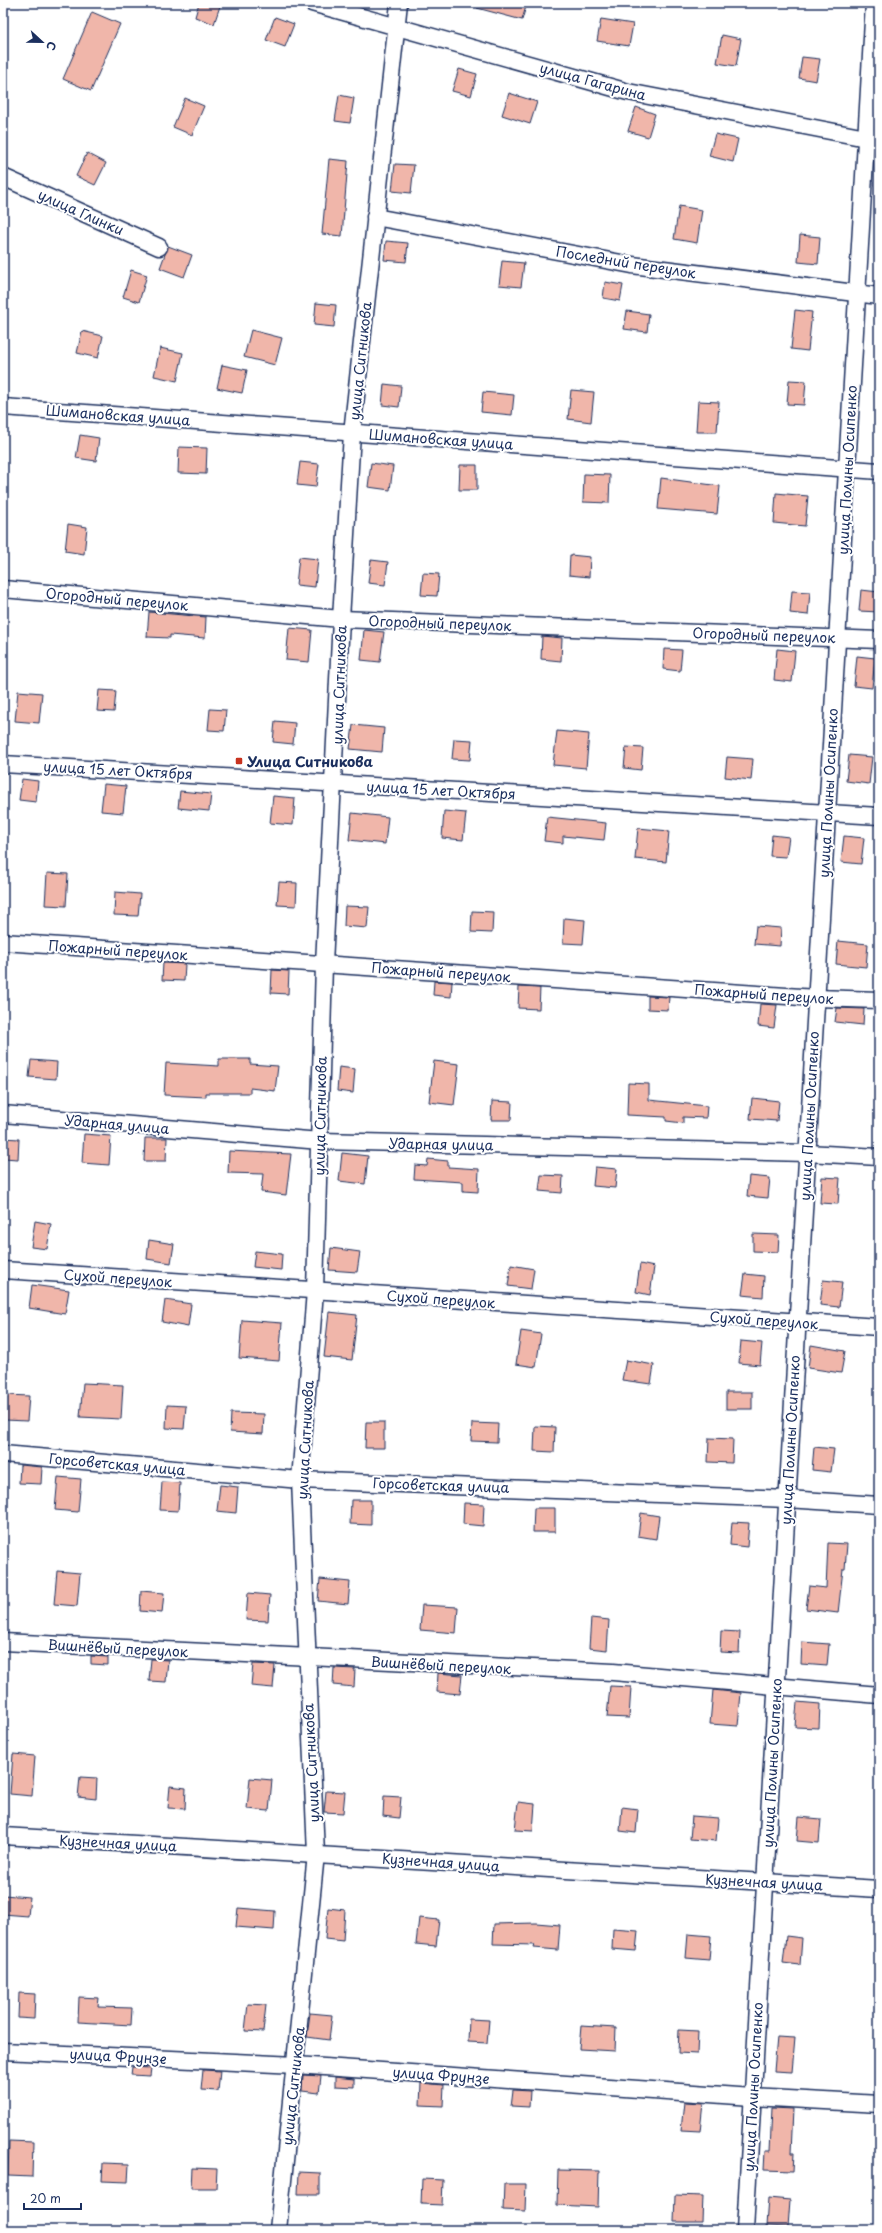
<svg xmlns="http://www.w3.org/2000/svg" width="882" height="2233" viewBox="0 0 882 2233" font-family="'Playpen Sans',sans-serif">
<style>
.building{fill:#f0b6aa;stroke:#1b2f5e}
.lines{fill:none;stroke-linecap:round;stroke-linejoin:round}
.minor-casing{stroke:#1b2f5e;stroke-width:19}
.minor{stroke:#fff;stroke-width:16}
.poi-dot{fill:#c8321e;stroke:#fff;stroke-width:1.5}
.labels{text-anchor:middle;dominant-baseline:central;stroke-width:4;stroke-linejoin:round;paint-order:stroke}
.street-label{font-size:14px;fill:#1b2f5e;stroke:#fff}
.poi-label{font-size:14px;font-weight:bold;fill:#1b2f5e;stroke:#fff;text-anchor:start}
</style>
<rect width="100%" height="100%" fill="#fff"/>
<filter id="ink" filterUnits="userSpaceOnUse"><feTurbulence type="fractalNoise" baseFrequency=".025" numOctaves="2"/><feDisplacementMap in="SourceGraphic" scale="8" xChannelSelector="R" yChannelSelector="G"/><feConvolveMatrix kernelMatrix="1 2 1 2 8 2 1 2 1" color-interpolation-filters="sRGB"/></filter>
<g filter="url(#ink)">
<!-- building -->
<g class="building">
<polygon points="199,3 221,3 214,24 195,17"/>
<polygon points="478,3 527,3 522,20 477,8"/>
<polygon points="92,12 120,24 91,91 63,79"/>
<polygon points="275,17 294,24 285,47 266,40"/>
<polygon points="601,19 633,24 629,46 597,41"/>
<polygon points="722,35 741,39 736,66 717,63"/>
<polygon points="802,57 820,59 816,81 799,78"/>
<polygon points="459,69 477,74 471,96 452,91"/>
<polygon points="509,93 537,102 530,124 502,115"/>
<polygon points="339,95 354,98 350,123 335,121"/>
<polygon points="185,98 204,106 192,135 173,127"/>
<polygon points="636,107 655,114 648,137 628,131"/>
<polygon points="715,134 738,139 733,162 709,156"/>
<polygon points="87,153 106,163 95,185 76,176"/>
<polygon points="329,159 348,161 342,236 322,234"/>
<polygon points="395,164 414,165 411,193 392,191"/>
<polygon points="679,206 702,210 697,243 674,239"/>
<polygon points="800,235 820,237 818,264 798,262"/>
<polygon points="386,241 408,243 406,262 384,260"/>
<polygon points="168,246 192,255 184,277 160,268"/>
<polygon points="502,261 524,263 521,287 499,285"/>
<polygon points="131,270 147,275 139,302 123,297"/>
<polygon points="605,282 623,285 620,301 603,298"/>
<polygon points="316,303 336,305 334,327 314,325"/>
<polygon points="795,310 812,312 808,351 791,349"/>
<polygon points="627,311 649,314 647,332 624,329"/>
<polygon points="251,330 282,338 275,365 244,357"/>
<polygon points="82,331 103,336 98,358 77,353"/>
<polygon points="160,348 183,353 177,381 154,376"/>
<polygon points="222,365 247,370 242,393 217,388"/>
<polygon points="789,380 806,381 804,405 787,404"/>
<polygon points="384,384 401,386 399,407 382,405"/>
<polygon points="571,390 594,392 591,422 568,419"/>
<polygon points="483,392 514,395 512,415 481,412"/>
<polygon points="698,401 719,402 717,432 696,432"/>
<polygon points="80,435 99,438 96,461 76,458"/>
<polygon points="179,447 207,448 206,474 178,473"/>
<polygon points="300,462 319,464 316,487 297,485"/>
<polygon points="371,463 393,466 390,490 368,487"/>
<polygon points="460,465 477,465 477,490 459,490"/>
<polygon points="584,474 610,475 609,503 583,502"/>
<polygon points="661,478 720,486 717,514 658,509"/>
<polygon points="776,493 808,496 805,526 774,523"/>
<polygon points="68,524 87,527 84,554 65,551"/>
<polygon points="570,555 590,557 589,577 569,575"/>
<polygon points="299,557 318,559 315,587 296,585"/>
<polygon points="371,560 388,562 385,585 368,583"/>
<polygon points="423,573 439,574 437,596 421,595"/>
<polygon points="861,590 879,592 879,612 859,611"/>
<polygon points="792,591 810,592 808,615 790,613"/>
<polygon points="149,612 206,617 205,638 170,635 170,638 147,637"/>
<polygon points="289,628 312,630 309,662 286,660"/>
<polygon points="364,630 384,632 380,662 361,660"/>
<polygon points="542,636 562,638 561,661 541,659"/>
<polygon points="664,649 682,650 680,671 663,669"/>
<polygon points="777,649 795,651 792,682 774,680"/>
<polygon points="857,656 875,658 872,688 854,686"/>
<polygon points="99,690 116,691 114,712 97,711"/>
<polygon points="18,691 42,693 39,723 15,721"/>
<polygon points="210,709 226,710 224,731 208,730"/>
<polygon points="275,721 295,723 293,744 273,742"/>
<polygon points="353,725 384,728 382,752 350,749"/>
<polygon points="557,731 589,734 586,768 553,765"/>
<polygon points="454,739 472,740 470,760 452,759"/>
<polygon points="626,747 643,748 641,770 624,768"/>
<polygon points="849,755 872,757 869,784 846,781"/>
<polygon points="727,757 753,759 751,780 725,777"/>
<polygon points="22,779 38,781 36,802 19,800"/>
<polygon points="104,784 126,786 123,813 101,811"/>
<polygon points="180,791 211,794 209,811 178,808"/>
<polygon points="273,796 295,798 293,825 270,823"/>
<polygon points="444,811 466,813 463,840 442,838"/>
<polygon points="352,813 388,817 385,844 349,840"/>
<polygon points="547,817 606,823 604,840 563,836 563,843 544,841"/>
<polygon points="638,828 669,831 666,862 635,859"/>
<polygon points="772,835 789,837 786,857 770,856"/>
<polygon points="844,836 864,838 861,864 841,862"/>
<polygon points="47,873 68,874 66,906 45,905"/>
<polygon points="279,882 297,883 296,906 277,905"/>
<polygon points="115,892 140,894 138,916 114,915"/>
<polygon points="345,906 369,907 367,928 344,926"/>
<polygon points="472,911 493,912 492,933 471,932"/>
<polygon points="564,918 585,920 583,944 563,943"/>
<polygon points="756,926 781,928 780,946 754,944"/>
<polygon points="838,941 868,944 866,967 836,964"/>
<polygon points="163,963 185,964 184,981 162,980"/>
<polygon points="272,970 289,971 288,994 271,993"/>
<polygon points="434,981 452,982 451,997 433,995"/>
<polygon points="519,987 540,988 539,1009 518,1008"/>
<polygon points="648,996 669,997 668,1010 648,1009"/>
<polygon points="760,1004 777,1005 774,1028 758,1026"/>
<polygon points="837,1008 864,1009 863,1025 835,1022"/>
<polygon points="219,1059 250,1059 250,1064 278,1066 275,1091 250,1088 250,1093 206,1093 206,1097 164,1095 166,1063 219,1066"/>
<polygon points="31,1060 57,1062 56,1079 29,1077"/>
<polygon points="434,1061 459,1064 454,1105 429,1102"/>
<polygon points="339,1067 355,1069 353,1093 337,1091"/>
<polygon points="628,1083 649,1084 649,1100 707,1106 706,1118 683,1117 683,1123 666,1121 666,1117 627,1115"/>
<polygon points="752,1098 779,1101 777,1121 750,1119"/>
<polygon points="492,1101 512,1102 511,1120 491,1120"/>
<polygon points="84,1134 111,1136 109,1165 82,1163"/>
<polygon points="3,1138 19,1139 18,1159 3,1158"/>
<polygon points="145,1138 167,1138 166,1161 144,1161"/>
<polygon points="229,1151 291,1154 286,1195 261,1192 263,1174 228,1173"/>
<polygon points="342,1153 368,1156 365,1184 339,1181"/>
<polygon points="428,1159 448,1161 448,1167 479,1169 478,1192 463,1191 463,1182 414,1179 415,1165 427,1166"/>
<polygon points="595,1167 617,1169 615,1188 593,1186"/>
<polygon points="541,1175 563,1176 562,1193 539,1191"/>
<polygon points="749,1176 770,1178 768,1198 747,1196"/>
<polygon points="822,1177 840,1178 838,1204 820,1203"/>
<polygon points="35,1221 51,1224 47,1249 31,1247"/>
<polygon points="753,1234 779,1235 778,1252 753,1251"/>
<polygon points="149,1240 174,1244 171,1263 147,1259"/>
<polygon points="331,1248 360,1252 357,1272 329,1270"/>
<polygon points="255,1251 282,1254 281,1270 253,1267"/>
<polygon points="640,1264 654,1267 650,1295 636,1292"/>
<polygon points="511,1265 534,1269 531,1289 508,1286"/>
<polygon points="745,1274 764,1276 763,1297 742,1295"/>
<polygon points="823,1280 842,1282 839,1307 820,1305"/>
<polygon points="32,1285 69,1290 65,1314 29,1308"/>
<polygon points="165,1300 191,1304 188,1327 162,1322"/>
<polygon points="329,1312 357,1315 352,1360 324,1357"/>
<polygon points="242,1320 282,1323 279,1361 239,1358"/>
<polygon points="521,1331 541,1334 536,1367 516,1364"/>
<polygon points="741,1341 762,1343 760,1365 739,1363"/>
<polygon points="811,1345 845,1351 841,1373 808,1368"/>
<polygon points="626,1360 654,1365 651,1384 622,1380"/>
<polygon points="83,1383 123,1385 121,1419 80,1417"/>
<rect x="726" y="1392" width="26" height="17"/>
<polygon points="7,1395 29,1396 27,1421 5,1420"/>
<polygon points="167,1405 186,1406 184,1429 166,1428"/>
<polygon points="231,1413 264,1414 263,1434 230,1432"/>
<polygon points="366,1422 384,1422 384,1448 365,1448"/>
<polygon points="472,1423 498,1424 497,1442 471,1441"/>
<polygon points="535,1426 555,1427 554,1452 534,1451"/>
<polygon points="709,1438 733,1439 732,1463 708,1462"/>
<polygon points="814,1447 834,1449 831,1472 812,1470"/>
<polygon points="20,1465 42,1467 41,1484 19,1483"/>
<polygon points="58,1477 81,1479 78,1512 55,1510"/>
<polygon points="162,1482 180,1483 178,1511 160,1510"/>
<polygon points="220,1485 238,1487 236,1513 217,1511"/>
<polygon points="351,1500 371,1500 371,1525 350,1524"/>
<polygon points="464,1503 484,1504 483,1526 463,1524"/>
<polygon points="534,1508 555,1508 555,1532 533,1532"/>
<polygon points="641,1513 659,1516 656,1539 638,1536"/>
<polygon points="732,1522 749,1523 747,1547 730,1545"/>
<polygon points="828,1543 847,1544 845,1569 843,1569 838,1613 806,1609 809,1586 826,1588"/>
<polygon points="57,1571 80,1573 77,1606 54,1604"/>
<polygon points="320,1579 350,1582 348,1604 318,1601"/>
<polygon points="141,1591 164,1593 162,1613 140,1611"/>
<polygon points="248,1593 270,1595 268,1621 246,1620"/>
<polygon points="422,1605 458,1607 456,1633 420,1630"/>
<polygon points="591,1618 609,1620 607,1650 589,1648"/>
<polygon points="721,1631 740,1632 739,1653 720,1652"/>
<polygon points="802,1642 829,1644 827,1666 801,1664"/>
<polygon points="91,1656 108,1657 108,1665 91,1664"/>
<polygon points="151,1659 168,1660 166,1682 149,1681"/>
<polygon points="253,1664 275,1665 273,1688 251,1686"/>
<polygon points="334,1668 355,1669 354,1687 333,1685"/>
<polygon points="438,1673 462,1675 460,1694 437,1692"/>
<polygon points="610,1686 631,1687 629,1718 607,1717"/>
<polygon points="713,1690 741,1693 738,1726 710,1724"/>
<polygon points="797,1702 820,1704 819,1728 795,1727"/>
<polygon points="13,1754 35,1756 32,1796 10,1794"/>
<polygon points="80,1777 97,1778 96,1799 78,1797"/>
<polygon points="250,1778 272,1780 269,1811 247,1809"/>
<polygon points="170,1786 186,1788 185,1809 168,1808"/>
<polygon points="326,1791 345,1792 343,1813 324,1812"/>
<polygon points="384,1796 401,1797 399,1818 383,1816"/>
<polygon points="518,1802 535,1804 533,1831 515,1830"/>
<polygon points="622,1807 638,1809 636,1833 620,1831"/>
<polygon points="692,1816 718,1818 716,1841 690,1839"/>
<polygon points="799,1817 821,1819 819,1843 797,1841"/>
<polygon points="3,1895 30,1897 28,1916 3,1914"/>
<polygon points="238,1908 275,1911 274,1930 236,1927"/>
<polygon points="328,1908 345,1910 343,1941 325,1939"/>
<polygon points="419,1918 439,1920 436,1946 416,1944"/>
<polygon points="536,1923 560,1925 558,1950 534,1948 535,1945 493,1944 494,1924"/>
<polygon points="613,1929 638,1931 636,1951 612,1949"/>
<polygon points="688,1934 711,1936 709,1960 686,1958"/>
<polygon points="786,1936 802,1938 800,1965 783,1963"/>
<polygon points="19,1993 35,1994 34,2019 18,2018"/>
<polygon points="79,1997 99,1998 98,2007 132,2008 131,2025 78,2022"/>
<polygon points="248,2004 266,2005 263,2032 245,2031"/>
<polygon points="310,2013 332,2015 329,2040 307,2037"/>
<polygon points="469,2019 489,2020 487,2043 468,2042"/>
<polygon points="581,2026 616,2028 615,2051 579,2049"/>
<polygon points="679,2030 698,2031 697,2054 678,2053"/>
<polygon points="777,2037 795,2038 792,2072 774,2071"/>
<polygon points="132,2067 151,2068 150,2076 131,2075"/>
<polygon points="203,2070 220,2071 218,2091 201,2090"/>
<polygon points="303,2075 321,2076 319,2093 302,2091"/>
<polygon points="335,2077 354,2079 354,2087 335,2086"/>
<polygon points="421,2083 444,2085 443,2106 420,2105"/>
<polygon points="513,2090 530,2091 529,2107 511,2106"/>
<polygon points="684,2102 703,2103 700,2131 681,2130"/>
<polygon points="772,2108 793,2109 791,2153 794,2153 793,2171 764,2170 765,2151 770,2151"/>
<polygon points="9,2141 33,2142 32,2177 8,2176"/>
<polygon points="103,2163 129,2164 128,2182 102,2181"/>
<polygon points="192,2168 217,2169 216,2188 191,2188"/>
<polygon points="558,2170 599,2171 598,2207 557,2205"/>
<polygon points="299,2172 320,2173 320,2194 298,2194"/>
<polygon points="422,2179 443,2180 442,2205 421,2204"/>
<polygon points="504,2184 526,2184 525,2211 503,2210"/>
<polygon points="675,2195 703,2196 702,2222 674,2222"/>
<polygon points="768,2198 790,2200 788,2227 766,2226"/>
</g>
<g class="lines">
<!-- minor casing -->
<g class="minor-casing">
<g id="minor">
<polyline points="312,3 628,92 866,138 879,139"/>
<polyline points="3,177 159,247"/>
<polyline points="375,217 632,265 879,296"/>
<polyline points="3,407 879,471"/>
<polyline points="3,589 341,619 879,640"/>
<polyline points="3,764 879,816"/>
<polyline points="3,942 816,998 879,1000"/>
<polyline points="3,1114 320,1141 807,1153 879,1157"/>
<polyline points="3,1270 879,1327"/>
<polyline points="3,1454 300,1480 787,1499 879,1505"/>
<polyline points="3,1642 613,1672 879,1695"/>
<polyline points="3,1836 879,1889"/>
<polyline points="3,2051 296,2065 752,2097 879,2104"/>
<polyline points="278,2230 316,1854 300,1480 315,1291 324,964 341,619 352,433 399,3"/>
<polyline points="745,2230 874,3"/>
</g>
</g>
<!-- minor -->
<use href="#minor" class="minor"/>
</g>
</g>
<!-- markers -->
<rect class="poi-dot" x="235" y="757" width="8" height="8" rx="2"/>
<g class="labels">
<!-- street labels -->
<g class="street-label">
<text transform="translate(593 81) rotate(15)">улица Гагарина</text>
<text transform="translate(81 212) rotate(24)">улица Глинки</text>
<text transform="translate(626 262) rotate(9)">Последний переулок</text>
<text transform="translate(360 361) rotate(-84)">улица Ситникова</text>
<text transform="translate(118 415) rotate(4)">Шимановская улица</text>
<text transform="translate(441 439) rotate(4)">Шимановская улица</text>
<text transform="translate(847 470) rotate(-87)">улица Полины Осипенко</text>
<text transform="translate(117 599) rotate(5)">Огородный переулок</text>
<text transform="translate(440 623) rotate(2)">Огородный переулок</text>
<text transform="translate(764 635) rotate(2)">Огородный переулок</text>
<text transform="translate(339 685) rotate(-88)">улица Ситникова</text>
<text transform="translate(118 770) rotate(3)">улица 15 лет Октября</text>
<text transform="translate(441 790) rotate(3)">улица 15 лет Октября</text>
<text transform="translate(828 793) rotate(-87)">улица Полины Осипенко</text>
<text transform="translate(118 950) rotate(4)">Пожарный переулок</text>
<text transform="translate(441 972) rotate(4)">Пожарный переулок</text>
<text transform="translate(764 994) rotate(4)">Пожарный переулок</text>
<text transform="translate(320 1116) rotate(-89)">улица Ситникова</text>
<text transform="translate(809 1116) rotate(-87)">улица Полины Осипенко</text>
<text transform="translate(117 1124) rotate(5)">Ударная улица</text>
<text transform="translate(441 1144) rotate(1)">Ударная улица</text>
<text transform="translate(118 1278) rotate(4)">Сухой переулок</text>
<text transform="translate(441 1299) rotate(4)">Сухой переулок</text>
<text transform="translate(764 1320) rotate(4)">Сухой переулок</text>
<text transform="translate(305 1440) rotate(-87)">улица Ситникова</text>
<text transform="translate(790 1440) rotate(-87)">улица Полины Осипенко</text>
<text transform="translate(117 1464) rotate(5)">Горсоветская улица</text>
<text transform="translate(441 1485) rotate(2)">Горсоветская улица</text>
<text transform="translate(118 1648) rotate(3)">Вишнёвый переулок</text>
<text transform="translate(441 1665) rotate(3)">Вишнёвый переулок</text>
<text transform="translate(311 1763) rotate(-93)">улица Ситникова</text>
<text transform="translate(772 1763) rotate(-87)">улица Полины Осипенко</text>
<text transform="translate(118 1843) rotate(3)">Кузнечная улица</text>
<text transform="translate(441 1862) rotate(4)">Кузнечная улица</text>
<text transform="translate(764 1882) rotate(3)">Кузнечная улица</text>
<text transform="translate(118 2056) rotate(3)">улица Фрунзе</text>
<text transform="translate(441 2075) rotate(4)">улица Фрунзе</text>
<text transform="translate(293 2086) rotate(-84)">улица Ситникова</text>
<text transform="translate(753 2087) rotate(-87)">улица Полины Осипенко</text>
</g>
<!-- poi labels -->
<g class="poi-label">
<text x="247" y="761">Улица Ситникова</text>
</g>
</g>
<!-- margin -->
<rect width="882" height="2233" fill="none" stroke="#fff" stroke-width="16"/>
<rect x="8" y="8" width="866" height="2217" fill="none" stroke="#1b2f5e" stroke-width="1.5" filter="url(#ink)"/>
<!-- north arrow -->
<g transform="translate(42 42) rotate(112)" stroke="#ffffff" stroke-width="3" paint-order="stroke">
<path d="M0-3L7 15L0 10L-7 15Z" fill="#1b2f5e"/>
<text y="-6" font-size="11" font-weight="bold" text-anchor="middle" fill="#1b2f5e">С</text>
</g>
<!-- scale -->
<path d="M24 2203v6h57v-6" fill="none" stroke="#1b2f5e" stroke-width="2"/>
<text x="30" y="2203" font-size="12" fill="#1b2f5e" stroke="#ffffff" stroke-width="3" paint-order="stroke">20 m</text>
</svg>
